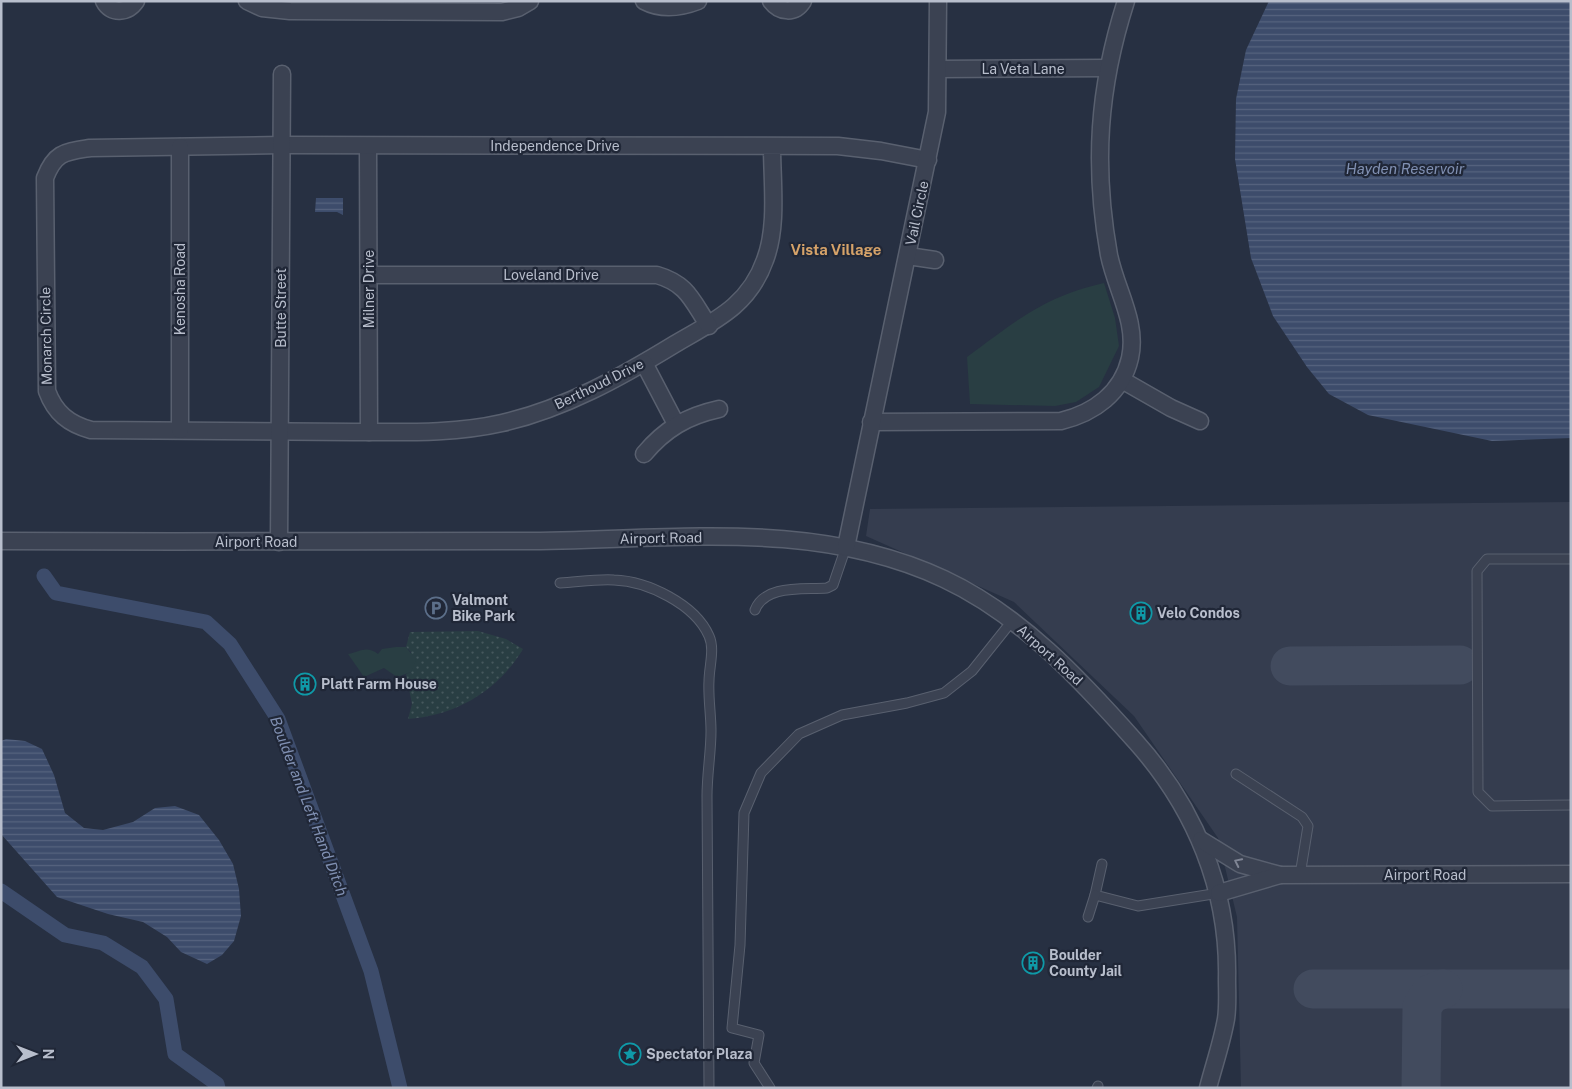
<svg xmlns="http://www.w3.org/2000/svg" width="1572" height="1089" viewBox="0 0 1572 1089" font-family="'Public Sans',sans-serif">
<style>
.airport{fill:#353d4f}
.grass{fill:url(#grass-dots)}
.park{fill:#293e43}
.water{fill:url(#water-rules)}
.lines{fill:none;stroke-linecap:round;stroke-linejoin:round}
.canal{stroke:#3d4c6b;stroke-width:15}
.taxiway{stroke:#424b5e;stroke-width:39}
.service-casing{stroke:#59606f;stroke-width:11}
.minor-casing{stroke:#59606f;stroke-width:19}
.service{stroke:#3b4252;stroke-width:9}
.minor{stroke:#3b4252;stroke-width:16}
.oneway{stroke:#808695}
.labels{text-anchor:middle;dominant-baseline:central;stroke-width:4.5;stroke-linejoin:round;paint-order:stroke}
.street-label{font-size:14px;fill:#b8becc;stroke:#202737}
.poi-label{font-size:14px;font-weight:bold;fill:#b8becc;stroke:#202737;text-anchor:start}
.water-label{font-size:15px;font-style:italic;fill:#8090b2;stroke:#202737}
.neighbourhood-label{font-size:15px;font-weight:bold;fill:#d6a369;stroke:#202737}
</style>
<defs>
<pattern id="grass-dots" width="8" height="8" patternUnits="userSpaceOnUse" patternTransform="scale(1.25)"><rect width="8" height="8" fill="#293e43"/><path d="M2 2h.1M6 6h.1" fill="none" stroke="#46585d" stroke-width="1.8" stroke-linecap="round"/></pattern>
<pattern id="water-rules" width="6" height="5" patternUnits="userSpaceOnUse" patternTransform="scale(1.25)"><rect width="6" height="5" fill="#3d4c6b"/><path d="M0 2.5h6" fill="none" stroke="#57647f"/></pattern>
</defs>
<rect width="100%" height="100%" fill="#273042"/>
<!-- airport -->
<polygon class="airport" points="1571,502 1571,1088 1241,1088 1237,917 1218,838 1134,716 1014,602 866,536 870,509"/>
<!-- grass -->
<path class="grass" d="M478,631L506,639L523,649C499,690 456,716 408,719L412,704L406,674L411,672V652L406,647L410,632Z"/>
<!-- park -->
<g class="park">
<path d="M1104,283L1115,318L1119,346L1099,387L1076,402L1055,406L970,404L967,357C1016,321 1043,297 1104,283Z"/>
<path d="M396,647H406L416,660L411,672L397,677L384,668L364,677L348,654C360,652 366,645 378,654L382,649Z"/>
</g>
<!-- water -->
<g class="water">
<polygon points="1269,1 1571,1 1571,438 1492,441 1368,415 1329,394 1307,367 1273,316 1251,258 1235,159 1236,99 1246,50"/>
<polygon points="316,198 343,198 343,215 337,212 315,212"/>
<polygon points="6,739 25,741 42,749 54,775 65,813 84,828 103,830 133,822 155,808 175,806 199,815 219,840 233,864 239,889 241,916 234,941 222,955 207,964 181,952 167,937 143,922 108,914 57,897 1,834 1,741"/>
</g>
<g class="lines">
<!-- canal -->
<g class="canal">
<polyline points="44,576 56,593 206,622 230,644 278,719 371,971 400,1088"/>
<polyline points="1,891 65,935 103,943 142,967 166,999 175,1054 217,1084 218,1088"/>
</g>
<!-- taxiway -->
<g class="taxiway">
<polyline points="1290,666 1460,665"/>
<polyline points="1313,989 1571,989"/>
<polyline points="1421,1088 1422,1007 1430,994 1443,989"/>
</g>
<!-- service casing -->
<g class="service-casing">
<g id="service">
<polyline points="1571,559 1487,559 1477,571 1478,792 1492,806 1571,805"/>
<path d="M560,583C578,582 596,579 614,580C647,581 695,604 709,636C715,649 709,667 709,681C708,697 711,714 711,731C711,752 707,774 707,796L709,1088"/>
<path d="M755,610C765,584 804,590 827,588L833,585L846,547"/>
<polyline points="1236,774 1302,817 1308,826 1300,875"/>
<polyline points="1102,864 1095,895 1138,906 1219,893"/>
<polyline points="1088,917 1095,895"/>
<polyline points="770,1088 754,1063 759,1035 732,1028 740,945 744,813 761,773 799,734 842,715 907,703 944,693 972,671 1012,621"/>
<polyline points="1097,1088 1098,1086"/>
</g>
</g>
<!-- minor casing -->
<g class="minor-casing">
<g id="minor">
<path d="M104,1C111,15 128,13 136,1"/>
<polyline points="247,1 262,8 290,11 502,12 518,8 530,1"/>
<path d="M644,1C661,10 680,8 698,1"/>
<path d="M771,1C780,13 795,14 803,1"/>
<polyline points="938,69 1108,68"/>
<polyline points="368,146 369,432"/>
<path d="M772,146C772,183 778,226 765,260C749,306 714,321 675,344C621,377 564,409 502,423C454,434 403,432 354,432C266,432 179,430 91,430C69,424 55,413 47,391L45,178C55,152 65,152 90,148L282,145L838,146L881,151L928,160"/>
<polyline points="180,147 180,430"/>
<polyline points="908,256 935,260"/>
<path d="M369,275H657C688,284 692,301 709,326"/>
<polyline points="644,363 676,424"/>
<polyline points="1122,380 1171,408 1200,421"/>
<path d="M871,422L1061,421C1094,413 1122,393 1130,358C1138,322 1116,290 1109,255C1093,166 1098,88 1126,1"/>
<path d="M644,454C665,429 687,416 719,409"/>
<path d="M1,541C175,542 349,541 523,541C665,541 812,517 944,579C1021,615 1081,680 1136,742C1195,808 1229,890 1227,979C1227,992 1228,1006 1226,1019C1222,1042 1214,1065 1208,1088"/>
<polyline points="279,542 282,74"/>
<polyline points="846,547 937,112 938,1"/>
<polyline points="1201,840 1240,864 1280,875"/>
<polyline points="1219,893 1280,875 1571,874"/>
</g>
</g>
<!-- service -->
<use href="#service" class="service"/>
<!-- minor -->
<use href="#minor" class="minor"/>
</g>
<!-- one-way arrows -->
<defs><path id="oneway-chevron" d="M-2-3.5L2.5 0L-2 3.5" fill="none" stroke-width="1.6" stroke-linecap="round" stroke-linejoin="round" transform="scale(1.25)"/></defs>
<use class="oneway" href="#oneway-chevron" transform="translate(1238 862) rotate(-154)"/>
<!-- icons -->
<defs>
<g id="parking-ring" transform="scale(1.125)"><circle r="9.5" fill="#202737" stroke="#5c6f8a" stroke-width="1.5"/><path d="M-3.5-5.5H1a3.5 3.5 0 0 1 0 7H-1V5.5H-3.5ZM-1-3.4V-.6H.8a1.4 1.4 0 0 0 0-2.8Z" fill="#5c6f8a"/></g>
<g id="building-ring" transform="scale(1.125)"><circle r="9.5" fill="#202737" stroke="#0f9aa8" stroke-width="1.5"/><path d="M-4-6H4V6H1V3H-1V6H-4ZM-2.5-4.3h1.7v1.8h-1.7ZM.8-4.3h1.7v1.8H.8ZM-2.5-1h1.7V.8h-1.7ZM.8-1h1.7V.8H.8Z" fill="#0f9aa8"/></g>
<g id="sight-ring" transform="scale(1.125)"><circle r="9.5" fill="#202737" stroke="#0f9aa8" stroke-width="1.5"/><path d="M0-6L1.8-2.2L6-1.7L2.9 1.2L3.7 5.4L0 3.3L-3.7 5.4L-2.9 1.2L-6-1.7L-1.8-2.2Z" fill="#0f9aa8"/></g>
</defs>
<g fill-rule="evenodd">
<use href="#parking-ring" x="436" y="608"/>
<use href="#building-ring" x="1141" y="613"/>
<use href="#building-ring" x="305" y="684"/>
<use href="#building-ring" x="1033" y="963"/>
<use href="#sight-ring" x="630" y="1054"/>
</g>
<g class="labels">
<!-- street labels -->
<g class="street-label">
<text x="1023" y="69">La Veta Lane</text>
<text x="555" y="146">Independence Drive</text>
<text transform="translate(917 213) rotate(-78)">Vail Circle</text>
<text x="551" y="275">Loveland Drive</text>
<text transform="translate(180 289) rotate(-90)">Kenosha Road</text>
<text transform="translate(369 289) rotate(-90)">Milner Drive</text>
<text transform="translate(281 308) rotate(-90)">Butte Street</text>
<text transform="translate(46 336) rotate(-91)">Monarch Circle</text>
<text transform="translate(599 384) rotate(-26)">Berthoud Drive</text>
<text transform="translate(661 538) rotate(-1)">Airport Road</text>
<text x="256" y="542">Airport Road</text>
<text transform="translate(1050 655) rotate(42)">Airport Road</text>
<text x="1425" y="875">Airport Road</text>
</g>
<!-- poi labels -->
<g class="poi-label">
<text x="452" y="600">Valmont<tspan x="452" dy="16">Bike Park</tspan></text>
<text x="1157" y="613">Velo Condos</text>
<text x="321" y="684">Platt Farm House</text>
<text x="1049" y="955">Boulder<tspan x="1049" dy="16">County Jail</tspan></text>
<text x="646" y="1054">Spectator Plaza</text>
</g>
<!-- water labels -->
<g class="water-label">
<text x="1405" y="168">Hayden Reservoir</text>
<text transform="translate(309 806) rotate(69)">Boulder and Left Hand Ditch</text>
</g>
<!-- neighbourhood labels -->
<g class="neighbourhood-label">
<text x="836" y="249">Vista Village</text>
</g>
</g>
<!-- border -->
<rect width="1572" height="1089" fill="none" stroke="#b8becc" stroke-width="5"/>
<!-- north arrow -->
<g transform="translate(35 1054) rotate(90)" stroke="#202737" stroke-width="4" paint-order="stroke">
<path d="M0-4L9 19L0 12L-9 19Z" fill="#b8becc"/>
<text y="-8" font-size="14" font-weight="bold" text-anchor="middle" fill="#b8becc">N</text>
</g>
</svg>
